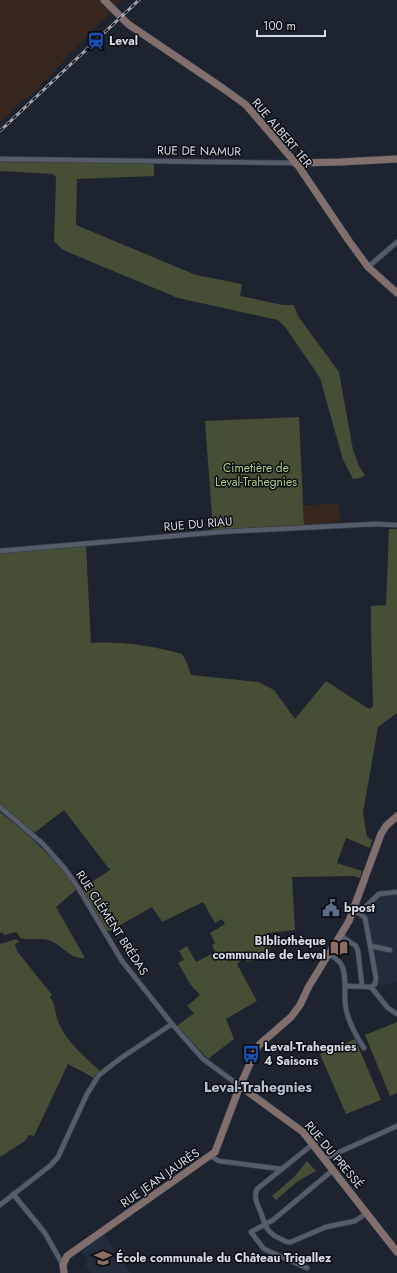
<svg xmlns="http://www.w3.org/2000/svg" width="397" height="1273" viewBox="0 0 397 1273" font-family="Jost,sans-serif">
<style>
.industrial{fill:#37261d}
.built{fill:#232c3d}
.green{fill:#444f35}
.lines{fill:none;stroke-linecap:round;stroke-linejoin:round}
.street-casing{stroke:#393e48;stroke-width:6}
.secondary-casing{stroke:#393e48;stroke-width:8}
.street{stroke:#555d6a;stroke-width:4.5}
.secondary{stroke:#816f6d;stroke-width:7}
.rail-casing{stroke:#9fa4ad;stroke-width:3}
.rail{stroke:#0a0d12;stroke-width:1.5;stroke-dasharray:4.5;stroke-linecap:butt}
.labels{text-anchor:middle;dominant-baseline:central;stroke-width:3;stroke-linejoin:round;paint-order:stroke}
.poi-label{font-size:12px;font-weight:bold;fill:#d6dbe3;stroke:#0a0d12;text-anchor:start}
.street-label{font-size:12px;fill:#d6dbe3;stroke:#0a0d12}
.park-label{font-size:12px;fill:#b2cd8a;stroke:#0a0d12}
.quarter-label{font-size:14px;font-weight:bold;fill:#b9c2d1;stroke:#0a0d12}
</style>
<rect width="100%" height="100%" fill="#1d232f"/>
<!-- industrial -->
<g class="industrial">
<polygon points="0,0 122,0 38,88 0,122"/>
<polygon points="339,504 340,522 304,525 303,505"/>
</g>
<!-- built -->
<g class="built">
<polygon points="380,890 397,891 397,982 376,986 364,918 353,911 355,907 359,909"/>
<polygon points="104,1235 131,1273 91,1273 85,1264 88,1261 82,1251"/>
</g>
<!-- green -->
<g class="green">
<polygon points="0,160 150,163 154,165 154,176 77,179 76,225 196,275 242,284 240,296 283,305 294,305 298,316 339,372 353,450 360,468 365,475 360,478 353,479 343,460 320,378 286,328 278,320 178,298 63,250 54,241 56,177 53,174 0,171"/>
<polygon points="299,417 304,525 213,530 205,421"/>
<path d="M389,529H397V713L378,727L363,813L367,837L372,840L370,848L346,838L337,863L362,871L360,878L354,876L292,877L295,930L268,933L271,957L247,962L244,957L237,964L257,1001L226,1019L234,1039L208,1059L177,1026L194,1013L187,1006L200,995L190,984L178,963L184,960L179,951L187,946L196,962L215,952L212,945L215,943L210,933L225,924L222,919L215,923L203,902L162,922L152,907L110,931L106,930L83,891L84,887L110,870L64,810L34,833L0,804V553L86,546L91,643C122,641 152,646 182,654L187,663L191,675L258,682L274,690L295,719L326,681L369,709L373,707L371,630V606L386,605Z"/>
<path d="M0,812C29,835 56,859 77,889L56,907L85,958C71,960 63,946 51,941C41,937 30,941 20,938V937L16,932L4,935L2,932L0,933Z"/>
<path d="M16,939L20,942L15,944L17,951L52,995L50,997C56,1005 55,1015 59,1024C68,1043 85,1057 100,1071L94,1078L68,1064L34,1136L29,1135L25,1141L0,1157V944Z"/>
<polygon points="397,1022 397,1093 390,1096 365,1035"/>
<polygon points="355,1039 381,1100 346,1114 320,1054"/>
<polygon points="307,1161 316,1171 298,1181 276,1200 272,1196 294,1177"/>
</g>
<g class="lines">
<!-- street casing -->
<g class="street-casing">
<g id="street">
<polyline points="0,159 295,163"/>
<polyline points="368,267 397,242"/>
<polyline points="0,551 219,532 375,524 397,525"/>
<polyline points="0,807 43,844 65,869 79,889 122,961 172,1024 203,1059 240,1086"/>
<polyline points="358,912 365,918 376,978 375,984 371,987 388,1008 397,1014"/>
<polyline points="356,913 360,912 379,894 397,892"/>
<polyline points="340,935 356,946 358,951 362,986"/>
<polyline points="371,946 390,950"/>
<path d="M329,954C333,957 338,959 341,964C348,975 343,996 346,1009C349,1023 356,1036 364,1048"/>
<polyline points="345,986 371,987"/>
<path d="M313,1144L257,1189C253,1198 258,1205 261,1213C265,1225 267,1233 279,1238C283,1240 286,1243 291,1242L326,1227L355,1221L367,1213"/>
<polyline points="210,1156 219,1161 281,1169"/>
<polyline points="324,1159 397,1126"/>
<polyline points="13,1194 45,1233 63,1265"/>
<polyline points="0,1205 51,1165 58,1157 87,1094 99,1075 121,1058 172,1024"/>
<polyline points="307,1268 264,1249 251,1232 273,1220 333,1170"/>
</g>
</g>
<!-- secondary casing -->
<g class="secondary-casing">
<g id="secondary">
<polyline points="104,0 128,24 224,89 246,105 299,167 349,241 368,267 397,293"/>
<polyline points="295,163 340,162 397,159"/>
<polyline points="240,1086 303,1132 397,1252"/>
<polyline points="64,1273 63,1265 67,1256 215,1152 240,1086 257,1048 260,1044 291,1017 300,1005 309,986 349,921 381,834 386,826 397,816"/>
</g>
</g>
<!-- street -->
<use href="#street" class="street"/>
<!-- secondary -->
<use href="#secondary" class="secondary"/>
<!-- rail casing -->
<g class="rail-casing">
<polyline id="rail" points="0,131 139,0"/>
</g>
<!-- rail -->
<use href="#rail" class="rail"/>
</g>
<!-- icons -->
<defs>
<g id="station-bare" transform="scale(1.38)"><path d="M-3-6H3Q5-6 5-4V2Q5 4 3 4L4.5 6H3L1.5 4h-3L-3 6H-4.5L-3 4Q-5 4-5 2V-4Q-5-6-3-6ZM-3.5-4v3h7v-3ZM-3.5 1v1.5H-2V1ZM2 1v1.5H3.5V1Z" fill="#1a4fb4" stroke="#0a0d12" stroke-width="2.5" paint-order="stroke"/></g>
<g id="civic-bare" transform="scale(1.38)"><path d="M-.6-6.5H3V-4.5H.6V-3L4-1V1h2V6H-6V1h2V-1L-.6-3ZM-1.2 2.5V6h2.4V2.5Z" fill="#5c6f8a" stroke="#0a0d12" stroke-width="2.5" paint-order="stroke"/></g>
<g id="library-bare" transform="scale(1.38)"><path d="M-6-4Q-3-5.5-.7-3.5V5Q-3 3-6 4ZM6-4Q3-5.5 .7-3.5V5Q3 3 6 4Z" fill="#8d6e63" stroke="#0a0d12" stroke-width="2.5" paint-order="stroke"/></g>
<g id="bus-bare" transform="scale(1.38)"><path d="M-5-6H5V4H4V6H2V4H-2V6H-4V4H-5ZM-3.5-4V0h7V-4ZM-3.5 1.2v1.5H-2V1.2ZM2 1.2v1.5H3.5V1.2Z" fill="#1a4fb4" stroke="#0a0d12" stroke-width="2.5" paint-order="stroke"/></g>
<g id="school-bare" transform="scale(1.38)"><path d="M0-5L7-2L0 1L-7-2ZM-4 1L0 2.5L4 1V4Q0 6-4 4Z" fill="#8d6e63" stroke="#0a0d12" stroke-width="2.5" paint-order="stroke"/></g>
</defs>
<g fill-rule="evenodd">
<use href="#station-bare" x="96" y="41"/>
<use href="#civic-bare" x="331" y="908"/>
<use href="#library-bare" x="339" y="948"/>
<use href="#bus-bare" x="251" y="1054"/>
<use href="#school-bare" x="103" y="1258"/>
</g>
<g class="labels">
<!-- poi labels -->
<g class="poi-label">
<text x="109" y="41">Leval</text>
<text x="344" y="908">bpost</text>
<text x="326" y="941" text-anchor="end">BIbliothèque<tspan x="326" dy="14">communale de Leval</tspan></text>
<text x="264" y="1047">Leval-Trahegnies<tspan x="264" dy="14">4 Saisons</tspan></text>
<text x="116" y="1258">École communale du Château Trigallez</text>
</g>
<!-- street labels -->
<g class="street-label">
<text transform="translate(282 133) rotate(50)">RUE ALBERT 1ER</text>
<text transform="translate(199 151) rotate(1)">RUE DE NAMUR</text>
<text transform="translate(198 524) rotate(-5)">RUE DU RIAU</text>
<text transform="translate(112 923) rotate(57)">RUE CLÉMENT BRÉDAS</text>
<text transform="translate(334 1155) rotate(50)">RUE DU PRESSÉ</text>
<text transform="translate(160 1178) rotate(-35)">RUE JEAN JAURÈS</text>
</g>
<!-- park labels -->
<g class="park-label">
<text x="256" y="468">Cimetière de<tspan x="256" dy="14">Leval-Trahegnies</tspan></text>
</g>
<!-- quarter labels -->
<g class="quarter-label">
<text x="258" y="1087">Leval-Trahegnies</text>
</g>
</g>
<!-- scale -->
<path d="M257 30v6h68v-6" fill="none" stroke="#d6dbe3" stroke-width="2"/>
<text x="263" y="30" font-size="12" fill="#d6dbe3" stroke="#0a0d12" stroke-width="3" paint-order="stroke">100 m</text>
</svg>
